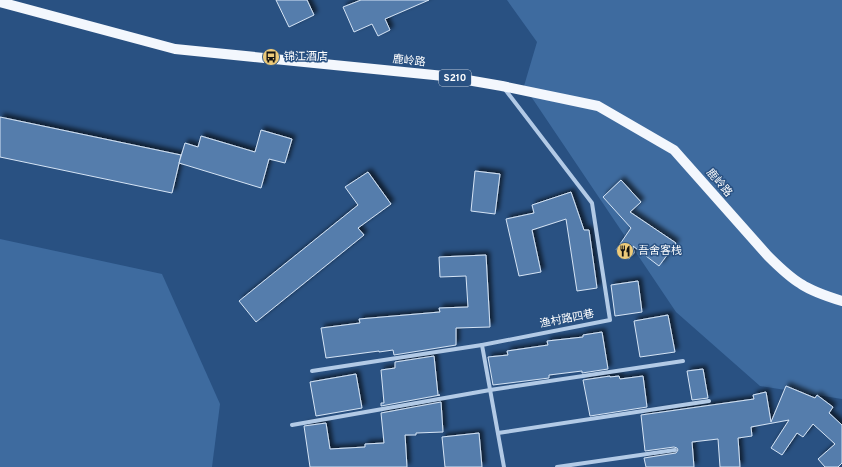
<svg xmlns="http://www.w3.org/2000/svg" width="842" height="467" viewBox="0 0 842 467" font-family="Overpass,'Noto Sans SC',sans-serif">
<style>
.green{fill:#3e6b9f}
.building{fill:#557dac;stroke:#d5e4f5;filter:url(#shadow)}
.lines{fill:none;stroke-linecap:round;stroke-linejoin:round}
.street{stroke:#b2cae6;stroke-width:4}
.primary{stroke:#f3f7fd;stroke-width:10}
.labels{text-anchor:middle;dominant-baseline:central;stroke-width:3;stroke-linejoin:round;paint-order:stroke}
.shield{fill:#295182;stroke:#bfcbda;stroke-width:1}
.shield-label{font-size:10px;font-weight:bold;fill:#fff}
.poi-label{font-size:11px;fill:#fff;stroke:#295182;text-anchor:start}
.street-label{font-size:11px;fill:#fff;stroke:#295182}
</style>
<defs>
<filter id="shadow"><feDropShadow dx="3.5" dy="-3.5" stdDeviation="2" flood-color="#0009"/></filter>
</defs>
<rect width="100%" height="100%" fill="#295182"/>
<!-- green -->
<g class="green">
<polygon points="507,0 842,0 842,399 760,386 676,312 524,86 537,42"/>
<polygon points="0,239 162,274 220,404 212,467 0,467"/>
</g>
<!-- building -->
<g class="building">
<polygon points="276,0 307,0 314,15 289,27"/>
<polygon points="361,0 429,0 385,19 390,30 378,36 372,24 354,32 343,7"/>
<polygon points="0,117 181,155 172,193 0,157"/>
<polygon points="261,130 292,139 285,163 269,159 261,188 179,163 185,143 198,147 201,136 255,152"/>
<polygon points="475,171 500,174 495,214 471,211"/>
<polygon points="368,172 391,204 358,228 364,235 256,322 239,301 358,205 345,187"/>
<polygon points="621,180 641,202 630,212 676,243 659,266 633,246 634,253 629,259 616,250 631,228 603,197"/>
<polygon points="571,192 584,230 589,230 597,288 577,291 566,219 532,230 541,272 519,276 506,219 534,213 532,205"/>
<polygon points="486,255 490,327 456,328 456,345 394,355 393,350 379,352 379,351 326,358 321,328 360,323 359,319 440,312 439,308 468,307 466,276 440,277 439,257"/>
<polygon points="638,281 642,312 615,316 611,285"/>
<polygon points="668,315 675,352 640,357 634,321"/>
<polygon points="602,332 608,369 582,373 582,371 549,375 549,378 493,385 488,357 508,355 507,351 548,345 547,341 583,337 583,335"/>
<polygon points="434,356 438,395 440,395 381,406 381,403 384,403 381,370 395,368 395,362"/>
<polygon points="703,369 708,398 692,400 687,371"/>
<polygon points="356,374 362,408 316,416 310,382"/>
<polygon points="610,376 610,377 619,376 620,379 643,376 647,407 590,416 583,380"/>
<polygon points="786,386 815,398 817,395 833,407 829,413 842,425 842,463 838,467 825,467 818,459 835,444 813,424 803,437 797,433 782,455 771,448 789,420 751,427 752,436 738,438 740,467 720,467 718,439 692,442 694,467 646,467 644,458 676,453 678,450 677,448 674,447 645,451 641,415 754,399 753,395 766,392 771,422"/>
<polygon points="441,402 443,432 416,433 416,435 405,435 407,467 310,467 304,426 326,423 330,449 365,447 365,444 384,443 381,413"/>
<polygon points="479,433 482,467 445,467 442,437"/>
</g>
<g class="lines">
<!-- street -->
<g class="street">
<polyline points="504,88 592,203 610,320 482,345 504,467"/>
<polyline points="312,371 482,345"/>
<polyline points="292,425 490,390 683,361"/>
<polyline points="498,433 709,401"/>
<polyline points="557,467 675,450"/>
</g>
<!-- primary -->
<path class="primary" d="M0,2L175,49L444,76L502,86L598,106L674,150L768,256C778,266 789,277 801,284C813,292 829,297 842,301"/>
</g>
<!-- icons -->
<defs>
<g id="bus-disc" transform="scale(0.9)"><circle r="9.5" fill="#edca79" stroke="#295182"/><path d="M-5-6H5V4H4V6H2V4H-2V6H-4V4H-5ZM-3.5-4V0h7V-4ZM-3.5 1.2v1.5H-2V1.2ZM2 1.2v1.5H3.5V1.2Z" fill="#111"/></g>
<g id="restaurant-disc" transform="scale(0.9)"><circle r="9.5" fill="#edca79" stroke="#295182"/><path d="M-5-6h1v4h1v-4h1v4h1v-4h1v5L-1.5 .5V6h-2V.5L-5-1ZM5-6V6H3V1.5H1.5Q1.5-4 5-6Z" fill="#111"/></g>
</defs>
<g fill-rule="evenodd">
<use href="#bus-disc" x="271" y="57"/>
<use href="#restaurant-disc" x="625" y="251"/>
</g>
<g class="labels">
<!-- shield labels -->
<rect class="shield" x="439" y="70" width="32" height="16" rx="3"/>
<g class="shield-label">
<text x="455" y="78">S210</text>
</g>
<!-- poi labels -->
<g class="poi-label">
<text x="284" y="57">锦江酒店</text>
<text x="638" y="251">吾舍客栈</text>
</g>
<!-- street labels -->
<g class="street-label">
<text transform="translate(409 61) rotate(6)">鹿岭路</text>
<text transform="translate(719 183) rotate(49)">鹿岭路</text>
<text transform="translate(567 319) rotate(-11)">渔村路四巷</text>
</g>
</g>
</svg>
